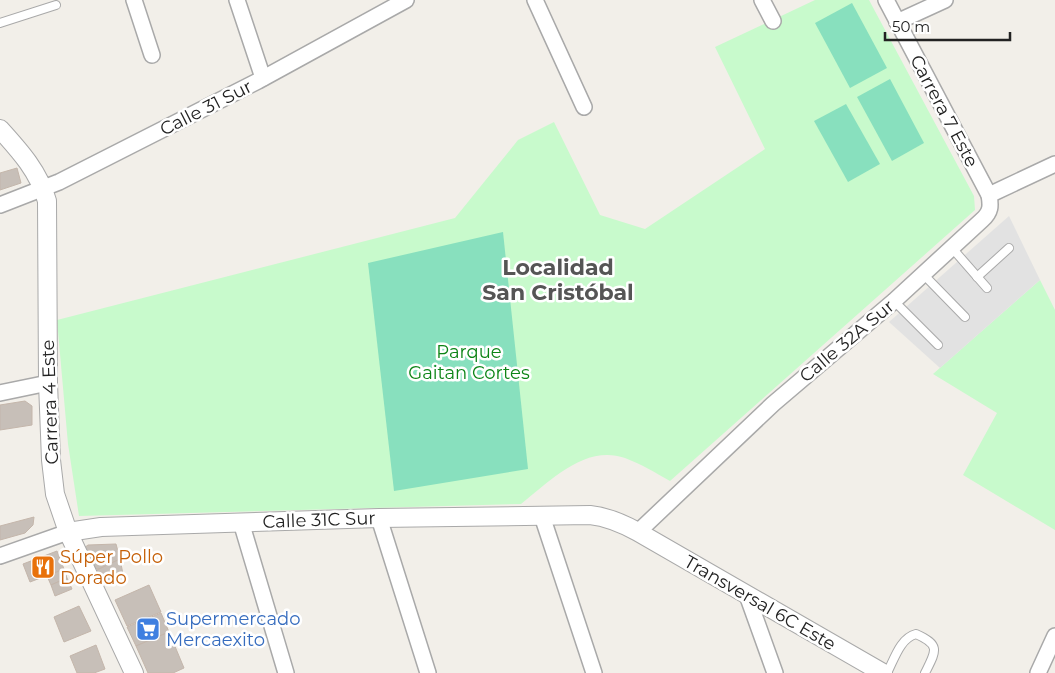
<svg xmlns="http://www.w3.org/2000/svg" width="1055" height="673" viewBox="0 0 1055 673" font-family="Montserrat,sans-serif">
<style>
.park{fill:#c8facc}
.pitch{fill:#88e0be}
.parking{fill:#e2e2e2}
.building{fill:#c7bfb8;stroke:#c4b6ab}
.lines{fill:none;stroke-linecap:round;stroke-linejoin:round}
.service-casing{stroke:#a9a9a9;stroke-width:10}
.minor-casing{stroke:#a9a9a9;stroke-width:18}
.tertiary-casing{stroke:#a9a9a9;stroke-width:20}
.service{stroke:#fff;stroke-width:8}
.minor{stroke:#fff;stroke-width:15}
.tertiary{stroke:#fff;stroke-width:18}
.labels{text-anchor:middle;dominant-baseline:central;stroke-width:5;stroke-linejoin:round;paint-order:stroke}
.street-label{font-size:18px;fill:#222;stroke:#fff}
.park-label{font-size:18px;fill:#0c8416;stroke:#fff}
.food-label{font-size:18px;fill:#c56008;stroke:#fff;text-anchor:start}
.shop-label{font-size:18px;fill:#366cbe;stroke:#fff;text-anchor:start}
.district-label{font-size:22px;font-weight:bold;fill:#555;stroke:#fff}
</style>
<rect width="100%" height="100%" fill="#f2efe9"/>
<!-- park -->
<g class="park">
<path d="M815,0H869L974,196L975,210L670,481C656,473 641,464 625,458C585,444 550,481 521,504L79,516L68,444L57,320L455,218L518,140L554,122L600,215L645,229L765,149L715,47Z"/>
<polygon points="1040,280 1055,310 1055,530 963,475 997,413 933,374"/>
</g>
<!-- pitch -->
<g class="pitch">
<polygon points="852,3 887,68 850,88 815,23"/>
<polygon points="890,79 924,143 892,161 857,97"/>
<polygon points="846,104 880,164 848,182 814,121"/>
<polygon points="503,232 528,469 394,491 368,263"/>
</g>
<!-- parking -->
<polygon class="parking" points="1009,216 1040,280 940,368 889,322"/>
<!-- building -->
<g class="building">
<polygon points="17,168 21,183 0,190 0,173"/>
<polygon points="25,401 32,406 32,425 0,430 0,405"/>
<polygon points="34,517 33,525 25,533 0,540 0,526"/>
<polygon points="116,544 120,559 99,569 91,569 84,548 88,545"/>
<polygon points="57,551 64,569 30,582 23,564"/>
<polygon points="120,559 123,574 105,584 97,570"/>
<polygon points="64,569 67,578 51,585 47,576"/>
<polygon points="67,578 72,589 55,596 51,585"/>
<polygon points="149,585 161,612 127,626 115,600"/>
<polygon points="79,606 91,631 64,642 54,617"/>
<polygon points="161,613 169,632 136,646 127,627"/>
<polygon points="169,632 184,668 173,673 148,673 136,646"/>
<polygon points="96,645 105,669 94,673 77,673 70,656"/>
</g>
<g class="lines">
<!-- service casing -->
<g class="service-casing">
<g id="service">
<polyline points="0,23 56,5"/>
<polyline points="952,248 987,288"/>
<polyline points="923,274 965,317"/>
<polyline points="977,277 1009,248"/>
<polyline points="894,301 938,345"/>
<path d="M887,673C894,660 900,638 916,634C941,645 936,651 925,673"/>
</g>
</g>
<!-- minor casing -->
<g class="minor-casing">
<g id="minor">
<polyline points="134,0 152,55"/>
<polyline points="237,0 263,78"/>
<polyline points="535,0 584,107"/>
<polyline points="762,0 773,21"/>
<polyline points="897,22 945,0"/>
<polyline points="989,195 1055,164"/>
<polyline points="0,205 59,182 258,81 406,0"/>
<polyline points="0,393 48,383"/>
<polyline points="542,516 594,673"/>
<polyline points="379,518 428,673"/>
<polyline points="241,522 286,673"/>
<path d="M638,532L773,404L894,301L982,220C991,212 991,206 989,195L886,0"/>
<polyline points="0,556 68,532"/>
<polyline points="747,595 775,673"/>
<polyline points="1038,673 1055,636"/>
</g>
</g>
<!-- tertiary casing -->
<g class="tertiary-casing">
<g id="tertiary">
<path d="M0,129C20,151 39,172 47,201L48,383L51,460L55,494L68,532L134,673"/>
<path d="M68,532L101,527L379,518L590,515C608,517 622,523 638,532L883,673"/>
</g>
</g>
<!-- service -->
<use href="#service" class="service"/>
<!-- minor -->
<use href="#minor" class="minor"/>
<!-- tertiary -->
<use href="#tertiary" class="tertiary"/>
</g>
<!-- icons -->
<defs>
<g id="restaurant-square" transform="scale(1.25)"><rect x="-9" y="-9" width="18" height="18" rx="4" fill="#e8710a" stroke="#fff"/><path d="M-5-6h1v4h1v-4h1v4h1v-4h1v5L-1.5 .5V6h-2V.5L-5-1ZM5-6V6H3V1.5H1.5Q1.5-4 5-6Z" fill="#fff"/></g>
<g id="supermarket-square" transform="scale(1.25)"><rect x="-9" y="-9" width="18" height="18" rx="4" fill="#3f7fe0" stroke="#fff"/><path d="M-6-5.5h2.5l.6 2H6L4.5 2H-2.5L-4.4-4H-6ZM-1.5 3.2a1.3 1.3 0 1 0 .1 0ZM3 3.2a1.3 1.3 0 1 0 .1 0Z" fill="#fff"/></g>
</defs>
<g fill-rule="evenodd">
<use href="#restaurant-square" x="43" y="567"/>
<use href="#supermarket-square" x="148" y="629"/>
</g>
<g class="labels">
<!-- street labels -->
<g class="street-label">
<text transform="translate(206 108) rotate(-27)">Calle 31 Sur</text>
<text transform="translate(944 111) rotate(62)">Carrera 7 Este</text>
<text transform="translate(847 341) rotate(-40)">Calle 32A Sur</text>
<text transform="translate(50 402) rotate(-92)">Carrera 4 Este</text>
<text transform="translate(319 520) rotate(-2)">Calle 31C Sur</text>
<text transform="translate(760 603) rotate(30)">Transversal 6C Este</text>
</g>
<!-- park labels -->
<g class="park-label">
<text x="469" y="352">Parque<tspan x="469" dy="21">Gaitan Cortes</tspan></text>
</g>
<!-- food labels -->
<g class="food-label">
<text x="60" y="557">Súper Pollo<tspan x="60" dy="21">Dorado</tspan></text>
</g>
<!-- shop labels -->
<g class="shop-label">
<text x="166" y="619">Supermercado<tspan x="166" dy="21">Mercaexito</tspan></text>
</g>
<!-- district labels -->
<g class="district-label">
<text x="558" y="267">Localidad<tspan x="558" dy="25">San Cristóbal</tspan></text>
</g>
</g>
<!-- scale -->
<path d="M885 32v8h125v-8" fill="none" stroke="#222222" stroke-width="2.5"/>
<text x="892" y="32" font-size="15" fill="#222222" stroke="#ffffff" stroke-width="4" paint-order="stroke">50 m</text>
</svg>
